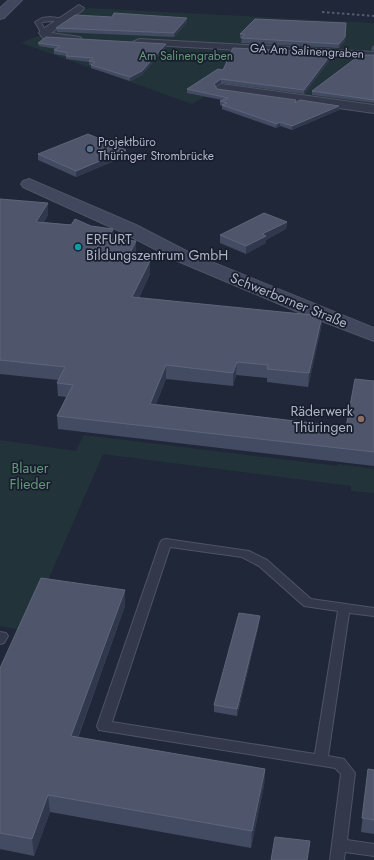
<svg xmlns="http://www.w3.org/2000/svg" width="374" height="860" viewBox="0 0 374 860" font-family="Jost,sans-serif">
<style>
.green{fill:#22343a}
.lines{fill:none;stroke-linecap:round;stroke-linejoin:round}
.lane-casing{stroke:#4e5464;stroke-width:2}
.street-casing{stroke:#4e5464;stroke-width:2}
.secondary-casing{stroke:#4e5464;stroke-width:2}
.lane{fill:#33394a;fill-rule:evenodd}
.street{fill:#33394a;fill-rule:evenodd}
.secondary{fill:#41475d;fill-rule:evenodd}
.rail{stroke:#555c71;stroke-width:2;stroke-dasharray:2.5 2.5;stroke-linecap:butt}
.wall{fill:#434b62}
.shaded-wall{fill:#30384d}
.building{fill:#4f566c;stroke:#5e657a}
.service-dot{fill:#5c6f8a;stroke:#191e2e;stroke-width:1.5}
.culture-dot{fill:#0f9aa8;stroke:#191e2e;stroke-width:1.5}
.education-dot{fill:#8d6e63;stroke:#191e2e;stroke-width:1.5}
.labels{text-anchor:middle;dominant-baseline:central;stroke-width:3.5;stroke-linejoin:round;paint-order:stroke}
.far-street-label{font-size:12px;fill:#aeb4c6;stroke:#191e2e}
.far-park-label{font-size:12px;fill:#649878;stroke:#191e2e}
.far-poi-label{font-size:12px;fill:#aeb4c6;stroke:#191e2e;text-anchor:start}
.poi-label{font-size:14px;fill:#aeb4c6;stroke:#191e2e;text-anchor:start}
.street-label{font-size:14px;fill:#aeb4c6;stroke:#191e2e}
.park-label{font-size:14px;fill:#649878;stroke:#191e2e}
</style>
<rect width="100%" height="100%" fill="#202739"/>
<!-- green -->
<g class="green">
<polygon points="88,8 374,23 374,106 222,86 192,104 21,43 35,37 49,34"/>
<polygon points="84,435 337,466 338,464 374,469 374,493 351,491 351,486 103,454 26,631 0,626 0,440 76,451"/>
</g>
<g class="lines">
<!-- lane casing -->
<g class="lane-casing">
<g id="lane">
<path d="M50,17L66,19C59,23 49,19 41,23L47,33L42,34L35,22L42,18Z"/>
<path d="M166,539L249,551L267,560L311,599L374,608V616L349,613L328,756L344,759L355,773L347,840L374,844V856L345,852L344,860H330L341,774L335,768L99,730L97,726L160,543L162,540ZM170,547L242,557L259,566L304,606L338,611L315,754L112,722Z"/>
<polygon points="0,632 6,633 8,636 4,643 0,644"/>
</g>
</g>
<!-- street casing -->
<g class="street-casing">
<g id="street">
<polygon points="79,5 84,8 83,10 51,33 80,37 82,39 80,41 47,39 43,38 39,33 40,31"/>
<polygon points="139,39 374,52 374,58 135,44 133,42"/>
<polygon points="221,84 374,105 374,113 217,91 215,88"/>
</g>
</g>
<!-- secondary casing -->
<g class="secondary-casing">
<g id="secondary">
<polygon points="9,0 22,0 4,18 0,19 0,8"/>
<polygon points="29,179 136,225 192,254 374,328 374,341 296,311 180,262 124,233 23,187 21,184 23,181"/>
</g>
</g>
<!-- lane -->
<use href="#lane" class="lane"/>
<!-- street -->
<use href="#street" class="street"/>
<!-- secondary -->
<use href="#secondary" class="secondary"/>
<!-- rail -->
<polyline class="rail" points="322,12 374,16"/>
</g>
<!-- wall -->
<g class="wall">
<polygon points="187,22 174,37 57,32 56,28"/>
<polygon points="346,23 345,41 339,48 241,43 242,38 240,38 240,34"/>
<polygon points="38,43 166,44 166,47 142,75 130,81 91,68 91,65 89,65 89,62 66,59 66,56 54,54 54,50 56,49 39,46"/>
<polygon points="374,45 374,51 371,50 372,47"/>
<polygon points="374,55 374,103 312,95 312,91"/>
<polygon points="332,57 304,94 221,83 215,87 217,89 296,100 296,103 339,106 339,110 292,130 280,126 276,128 222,109 222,106 220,105 220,101 222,100 187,93 187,89 223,70"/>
<polygon points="38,154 126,156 76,177 38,160"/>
<polygon points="0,199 48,215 44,222 113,229 114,239 136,254 133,259 150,261 150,274 139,298 322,316 321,329 308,387 267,382 267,378 236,375 233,386 166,379 156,404 346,427 374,381 374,466 58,429 57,416 66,397 58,396 57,383 58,380 0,374"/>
<polygon points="287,222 286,229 266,240 266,243 246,254 220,243 220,235"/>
<polygon points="125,590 125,606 78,738 265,769 264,786 251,848 50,812 34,856 0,849 0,668"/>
<polygon points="259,624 237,716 214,712 214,705"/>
<polygon points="368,769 374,770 374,834 361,832"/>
</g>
<!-- shaded-wall -->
<g class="shaded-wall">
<polygon points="187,18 187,22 174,37 174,33"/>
<polygon points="345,37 345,41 339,48 339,44"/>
<polygon points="166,44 166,47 142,75 130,81 130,77"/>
<polygon points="332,53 332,57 304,94 304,90"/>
<polygon points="221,79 221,83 214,88 214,84"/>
<polygon points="339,106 339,110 292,130 292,126"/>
<polygon points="280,122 280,126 276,128 277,124"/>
<polygon points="126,150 126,156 76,177 76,171"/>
<polygon points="48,203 48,215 37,234 36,222"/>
<polygon points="287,222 286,229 266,240 266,243 246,254 246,246 262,234"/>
<polygon points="113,229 114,241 108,239"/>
<polygon points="136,241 136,254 128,271 127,259"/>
<polygon points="150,261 150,274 133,310 132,297"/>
<polygon points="322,316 321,329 308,387 309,373"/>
<polygon points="237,362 236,375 233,386 233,373"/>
<polygon points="166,365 166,379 151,418 150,404"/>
<polygon points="125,590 125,606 72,753 71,736"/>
<polygon points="260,616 259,624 237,716 237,709"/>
<polygon points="265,769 264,786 251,848 252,831"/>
<polygon points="48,795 50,812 34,856 32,839"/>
</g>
<!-- building -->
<g class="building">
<polygon points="114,13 187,18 174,33 56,28 75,15 112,17"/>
<polygon points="255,19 346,23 345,37 339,44 241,38 245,34 240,34"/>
<polygon points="46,37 166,44 142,71 130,77 91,65 95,62 89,61 93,58 66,56 68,53 54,50 60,46 38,43"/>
<polygon points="233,48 332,53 304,90 221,79 214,84 217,89 296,100 295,103 300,100 339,106 292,126 280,122 277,124 222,105 227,103 220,101 228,98 187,89 218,69 223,70"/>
<polygon points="360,55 374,55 374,100 312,91"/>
<polygon points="88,134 126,150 76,171 38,154"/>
<polygon points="0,199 48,203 36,222 71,225 75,219 91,226 113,229 108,239 136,241 127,259 150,261 132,297 322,316 309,373 267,369 268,365 237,362 233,373 166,365 150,404 346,427 355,379 374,381 374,452 57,416 73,385 57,383 65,367 0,360"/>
<polygon points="264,213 287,222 262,234 266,236 246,246 220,235"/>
<polygon points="41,578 125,590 71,736 265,769 252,831 48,795 32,839 0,833 0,668"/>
<polygon points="239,613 260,616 237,709 214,705"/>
<polygon points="368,769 374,770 374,820 362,818"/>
<polygon points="275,837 310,841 307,860 271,860"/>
</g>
<!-- markers -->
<circle class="service-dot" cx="90" cy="149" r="4"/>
<circle class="culture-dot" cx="78" cy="247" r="4"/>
<circle class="education-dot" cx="361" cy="419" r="4"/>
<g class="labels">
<!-- far-street labels -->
<g class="far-street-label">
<text transform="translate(307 51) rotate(3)">GA Am Salinengraben</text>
</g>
<!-- far-park labels -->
<g class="far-park-label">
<text x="186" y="56">Am Salinengraben</text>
</g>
<!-- far-poi labels -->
<g class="far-poi-label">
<text x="98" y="142">Projektbüro<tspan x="98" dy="14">Thüringer Strombrücke</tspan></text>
</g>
<!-- poi labels -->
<g class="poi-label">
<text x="86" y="239">ERFURT<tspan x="86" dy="16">Bildungszentrum GmbH</tspan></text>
<text x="353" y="411" text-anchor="end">Räderwerk<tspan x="353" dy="16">Thüringen</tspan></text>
</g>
<!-- street labels -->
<g class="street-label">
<text transform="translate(289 300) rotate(22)">Schwerborner Straße</text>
</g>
<!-- park labels -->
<g class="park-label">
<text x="30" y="468">Blauer<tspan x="30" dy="16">Flieder</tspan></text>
</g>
</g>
</svg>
